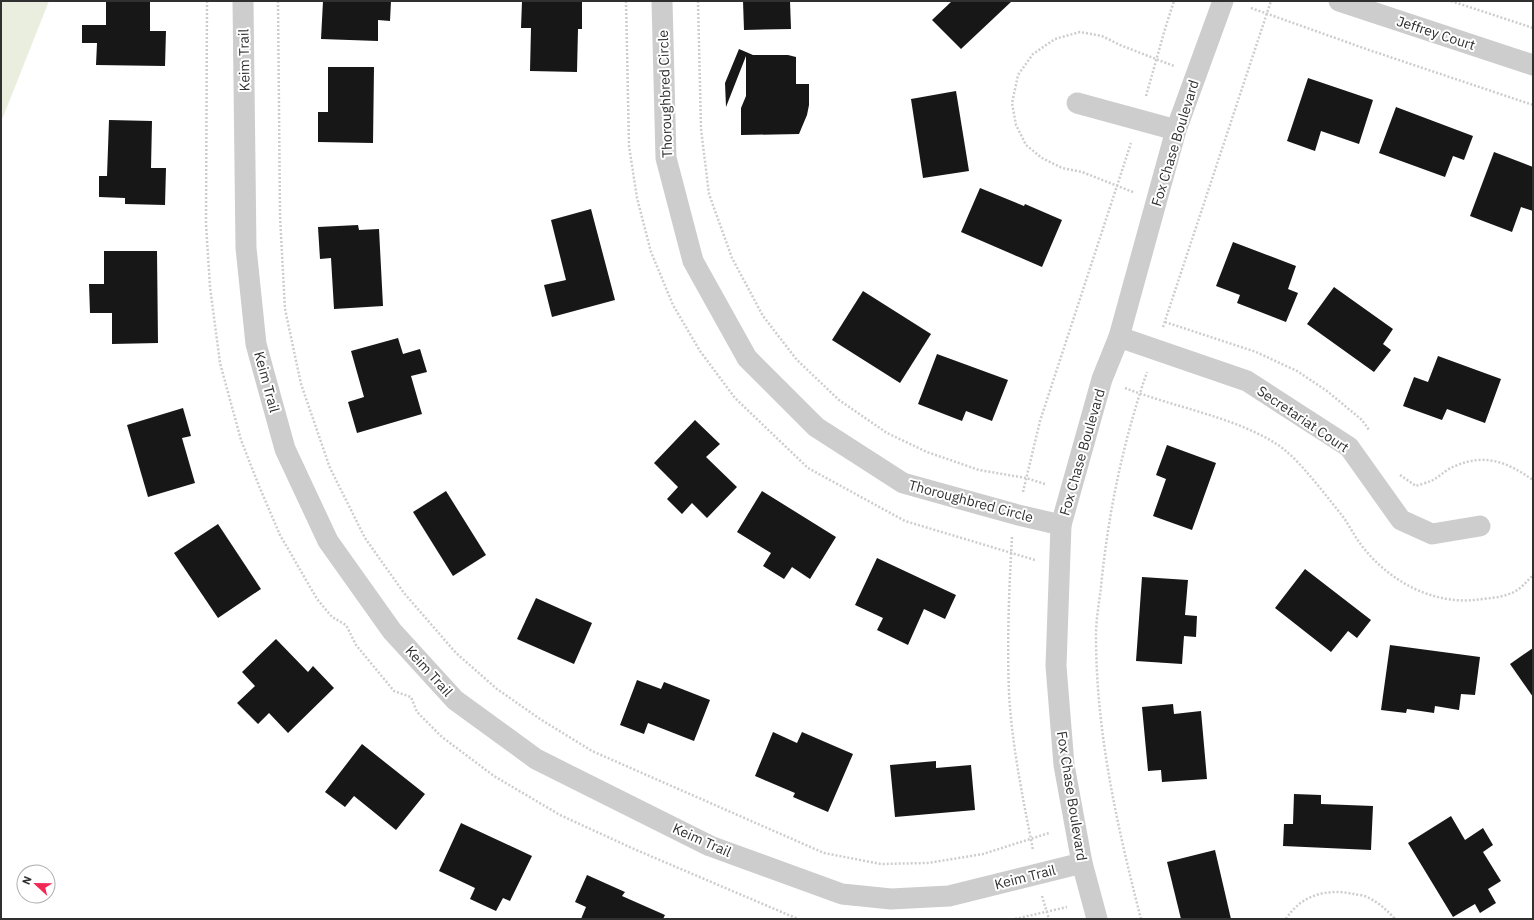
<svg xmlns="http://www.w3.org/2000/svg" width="1534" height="920" viewBox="0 0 1534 920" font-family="'IBM Plex Sans',sans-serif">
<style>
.green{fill:#e9eede}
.building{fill:#171717}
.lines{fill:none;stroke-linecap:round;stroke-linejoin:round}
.path{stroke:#cdcdcd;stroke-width:2.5;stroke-dasharray:2 2;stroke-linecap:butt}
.minor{stroke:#cdcdcd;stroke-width:21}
.labels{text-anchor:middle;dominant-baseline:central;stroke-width:4;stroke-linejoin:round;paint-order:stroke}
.street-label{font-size:14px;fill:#303030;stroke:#fff}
</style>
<rect width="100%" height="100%" fill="#fff"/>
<!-- green -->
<polygon class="green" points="1,1 49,1 1,122"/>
<!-- building -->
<g class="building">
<polygon points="106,1 150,1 150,31 166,31 165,66 96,65 97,43 82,43 82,25 106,25"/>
<polygon points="323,1 391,1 390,21 378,20 378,41 321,39"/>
<polygon points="522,1 582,1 582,29 578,29 577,72 530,71 531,28 521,28"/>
<polygon points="743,1 790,1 791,29 744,30"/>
<polygon points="952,1 1012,1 961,49 932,20"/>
<polygon points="739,49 753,55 788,55 796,57 796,84 809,84 809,105 807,115 799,134 741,135 741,108 746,96 746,56 726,107 725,83"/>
<polygon points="328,67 374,67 373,143 318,142 318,112 328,112"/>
<polygon points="1308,78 1373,100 1359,144 1321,131 1315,151 1287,141"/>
<polygon points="956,91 969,171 923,178 911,99"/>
<polygon points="1396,107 1473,136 1464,160 1453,156 1445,177 1379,153"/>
<polygon points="109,120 152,121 151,168 166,168 165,205 125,204 125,198 99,197 99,176 107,176"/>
<polygon points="1494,152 1533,167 1533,211 1521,207 1512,232 1470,216"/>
<polygon points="980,188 1024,206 1025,204 1062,220 1042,267 961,232"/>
<polygon points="591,209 615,300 552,317 544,285 566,280 551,220"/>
<polygon points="358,225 359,230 379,229 383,306 334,309 331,258 320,259 318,227"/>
<polygon points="1233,242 1296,266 1288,289 1298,293 1286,322 1237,303 1240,295 1216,286"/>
<polygon points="104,251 157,251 158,343 112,344 112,313 90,313 89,284 104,284"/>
<polygon points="1334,287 1393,329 1383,344 1391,350 1374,372 1307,324"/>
<polygon points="863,291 931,334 900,383 832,340"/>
<polygon points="398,338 403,354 420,349 427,372 411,376 422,414 357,433 348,402 364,397 351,351"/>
<polygon points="937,354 1008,380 992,421 966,411 962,421 918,404"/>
<polygon points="1438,356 1501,379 1485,423 1447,409 1442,420 1403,406 1414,377 1428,382"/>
<polygon points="183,408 191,436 182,438 195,483 148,497 127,425"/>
<polygon points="695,420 720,444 706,457 737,487 707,518 692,503 682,514 667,499 678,487 654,463"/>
<polygon points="1167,445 1216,463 1192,530 1153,516 1166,479 1156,475"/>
<polygon points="446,491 486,555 453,576 413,512"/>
<polygon points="762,491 836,537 810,579 792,567 784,579 763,566 771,553 737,532"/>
<polygon points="218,524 261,589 218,618 174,553"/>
<polygon points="877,558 956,595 945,619 924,609 908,645 877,630 883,618 855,605"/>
<polygon points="1305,569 1371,620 1357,638 1348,631 1331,652 1275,608"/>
<polygon points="1142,577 1188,580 1185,615 1197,616 1196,637 1184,636 1182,664 1136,661"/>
<polygon points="536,598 592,623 574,664 517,639"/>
<polygon points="276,639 308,672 313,666 334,688 288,733 269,713 258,724 237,703 255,686 242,672"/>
<polygon points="1390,645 1480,657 1475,695 1461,694 1459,710 1435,706 1434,713 1407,709 1406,713 1381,710"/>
<polygon points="1533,648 1533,697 1510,664"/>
<polygon points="637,680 661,689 664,682 710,700 694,741 648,723 644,734 620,725"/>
<polygon points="1173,704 1174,714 1201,711 1207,779 1162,782 1161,770 1148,771 1142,707"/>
<polygon points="773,732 797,743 802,732 853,754 828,812 793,797 795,793 755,776"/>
<polygon points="362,744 425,794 396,830 354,796 345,807 325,792"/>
<polygon points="936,761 936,768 971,765 975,810 895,817 890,765"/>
<polygon points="1294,794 1321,795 1321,804 1373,806 1371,850 1283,846 1284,824 1293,824"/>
<polygon points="1451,816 1465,840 1483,828 1493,845 1483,852 1501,881 1488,889 1496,903 1480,913 1475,904 1453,917 1408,843"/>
<polygon points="461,823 532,856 510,901 503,898 496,911 470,899 475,888 439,871"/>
<polygon points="1215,850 1231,919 1181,919 1167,862"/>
<polygon points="587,875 625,892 622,896 665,915 663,919 581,919 586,907 575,902"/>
</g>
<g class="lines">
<!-- path -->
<g class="path">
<polyline points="207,1 206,224 210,287 220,363 241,440 259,486 280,535 317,599 332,617 346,625 356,645 394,691 411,697 417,712 442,737 494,776 560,815 634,849 798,919"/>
<polyline points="278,1 280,216 285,309 301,384 330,468 365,538 404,593 456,653 497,689 540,719 592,751 824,853 881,864 928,863 983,854 1049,833"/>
<polyline points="626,1 629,146 637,198 651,252 673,305 700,351 735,398 808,468 905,521 1035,560"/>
<polyline points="698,1 701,129 709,194 732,258 763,316 797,360 839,400 887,433 927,452 979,470 1026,478 1045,484"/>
<polyline points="1451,1 1533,28"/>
<polyline points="1251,8 1369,50 1533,105"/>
<polyline points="1146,96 1165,29 1174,1"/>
<polyline points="1133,192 1082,172 1062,168 1042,158 1026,145 1016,125 1012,103 1018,75 1033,54 1055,39 1080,32 1102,36 1120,45 1174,66"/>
<polyline points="1165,322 1256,352 1297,371 1327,391 1362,420 1369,430"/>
<polyline points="1163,327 1271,1"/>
<path d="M1125,388C1173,407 1231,416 1275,443C1288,451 1300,464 1310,476C1322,490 1333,504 1344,518C1350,527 1355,537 1362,546C1388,580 1431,604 1474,600C1489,598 1508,598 1520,588C1525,584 1529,579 1533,575"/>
<path d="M1400,475L1416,486C1421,484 1427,483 1431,481C1440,477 1446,469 1455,466C1485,453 1507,462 1533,480"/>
<polyline points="1023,492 1040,421 1131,143"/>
<path d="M1012,537C1009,589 1007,641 1009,693C1012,746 1023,799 1033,850"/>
<polyline points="1042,896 1049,919"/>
<polyline points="1015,919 1067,907"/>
<path d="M1141,919C1117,826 1096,732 1096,636C1096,620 1099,603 1101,587C1108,514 1123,442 1147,372"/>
<path d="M1286,919C1301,895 1327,888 1354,894C1358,895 1364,895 1369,898C1379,903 1387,910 1395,919"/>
</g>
<!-- minor -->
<g class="minor">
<polyline points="243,1 246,248 256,344 285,449 328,541 392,631 455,700 536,759 710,846 842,894 891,899 949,896 1082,863"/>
<polyline points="662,1 666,158 693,261 747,358 816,427 903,483 1018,515 1061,525"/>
<polyline points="1339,1 1533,65"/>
<polyline points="1077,103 1176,130"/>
<polyline points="1119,337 1247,381 1349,447 1401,520 1432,534 1480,526"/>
<polyline points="1097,919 1082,863 1064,765 1056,666 1061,525 1102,379 1119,337 1176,130 1223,1"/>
</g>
</g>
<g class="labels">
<!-- street labels -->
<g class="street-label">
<text transform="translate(1436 33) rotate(18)">Jeffrey Court</text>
<text transform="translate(244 60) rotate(-91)">Keim Trail</text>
<text transform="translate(665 94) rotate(-92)">Thoroughbred Circle</text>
<text transform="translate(1175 143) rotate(-73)">Fox Chase Boulevard</text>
<text transform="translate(267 382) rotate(75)">Keim Trail</text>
<text transform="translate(1303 419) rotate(34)">Secretariat Court</text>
<text transform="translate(1082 452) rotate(-74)">Fox Chase Boulevard</text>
<text transform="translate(971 501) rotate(15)">Thoroughbred Circle</text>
<text transform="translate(429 671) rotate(48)">Keim Trail</text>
<text transform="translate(1072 796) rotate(81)">Fox Chase Boulevard</text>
<text transform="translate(702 840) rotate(24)">Keim Trail</text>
<text transform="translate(1025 877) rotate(-14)">Keim Trail</text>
</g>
</g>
<!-- border -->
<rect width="1534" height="920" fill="none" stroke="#303030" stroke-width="4"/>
<!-- north arrow -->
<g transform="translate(36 884) rotate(292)"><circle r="19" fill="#ffffff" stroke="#acacac"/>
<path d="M0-3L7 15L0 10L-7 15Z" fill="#f32754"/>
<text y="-6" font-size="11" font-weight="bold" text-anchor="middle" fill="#303030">N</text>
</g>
</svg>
